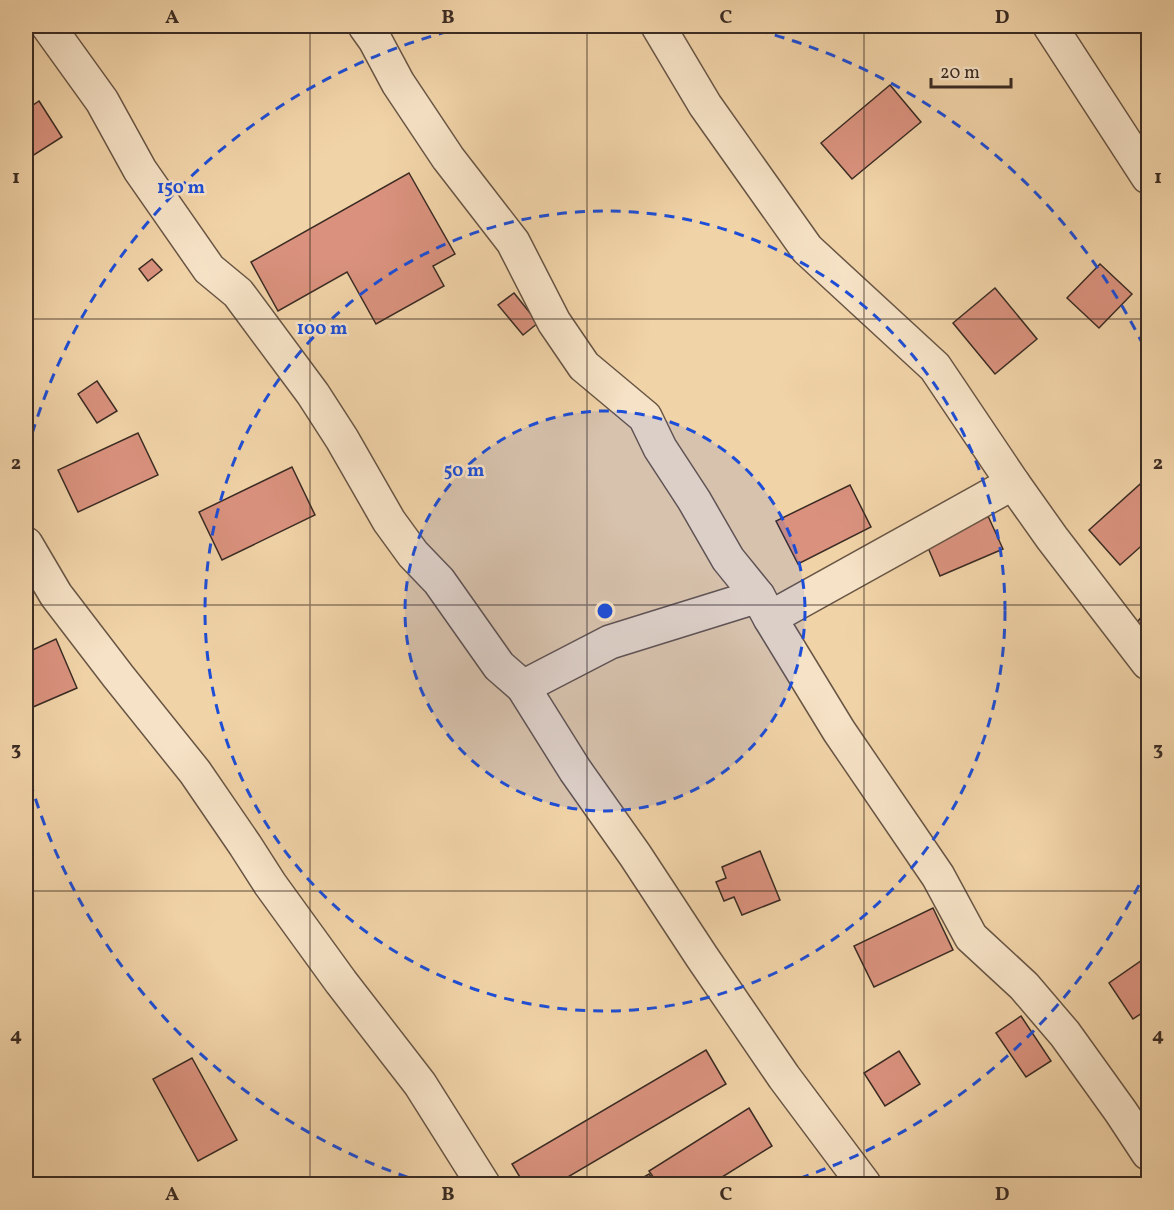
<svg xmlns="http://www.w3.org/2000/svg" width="1174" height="1210" viewBox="0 0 1174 1210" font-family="Vollkorn,serif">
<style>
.building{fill:#da927e;stroke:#3a2b23;stroke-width:1.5}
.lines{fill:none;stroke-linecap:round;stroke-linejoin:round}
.minor-casing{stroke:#685544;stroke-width:36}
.minor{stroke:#f6e2c6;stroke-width:33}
.grid{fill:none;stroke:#3a2b23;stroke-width:1.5;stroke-opacity:0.55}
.ring{fill:none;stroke:#1d4ed8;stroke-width:3;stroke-dasharray:10 8}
.centre{fill:#1d4ed8;stroke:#f6e2c6;stroke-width:3}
.ring-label{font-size:18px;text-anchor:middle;font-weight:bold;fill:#1d4ed8;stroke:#f6e2c6;stroke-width:5;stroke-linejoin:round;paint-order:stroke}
.neatline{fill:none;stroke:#3a2b23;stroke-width:2}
.grid-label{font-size:20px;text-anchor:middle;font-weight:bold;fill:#3a2b23}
</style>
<rect width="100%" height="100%" fill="#f1d3a8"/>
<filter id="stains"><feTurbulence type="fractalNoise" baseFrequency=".00333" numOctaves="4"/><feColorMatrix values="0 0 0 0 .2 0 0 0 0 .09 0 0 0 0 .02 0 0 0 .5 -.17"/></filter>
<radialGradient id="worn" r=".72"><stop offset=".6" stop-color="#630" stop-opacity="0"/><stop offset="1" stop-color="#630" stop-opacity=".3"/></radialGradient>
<!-- building -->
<g class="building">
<polygon points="890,85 921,122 852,179 821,143"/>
<polygon points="39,101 62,137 26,160 26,110"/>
<polygon points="409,173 455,254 433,266 444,286 376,324 347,272 278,311 251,262"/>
<polygon points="152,259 162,270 148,281 139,269"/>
<polygon points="1100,264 1132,294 1099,328 1067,298"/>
<polygon points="995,288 1037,339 995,374 953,323"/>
<polygon points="514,293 538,323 523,335 498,305"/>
<polygon points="97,381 117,411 97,423 78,394"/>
<polygon points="138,433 158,475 78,512 58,470"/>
<polygon points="292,467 315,515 222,560 199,512"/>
<polygon points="1148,477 1148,540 1120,565 1089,530"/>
<polygon points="850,485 871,527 798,564 776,521"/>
<polygon points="988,516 1003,549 940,576 926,543"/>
<polygon points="1147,610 1148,611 1148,637 1134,626"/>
<polygon points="56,639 77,688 26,710 26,653"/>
<polygon points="760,851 780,900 742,915 734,897 724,901 716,882 726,878 722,867"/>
<polygon points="933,908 953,950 874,987 854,946"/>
<polygon points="1148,956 1148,1009 1133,1019 1109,983"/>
<polygon points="1021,1016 1051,1061 1026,1077 996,1033"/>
<polygon points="706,1050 726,1084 556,1184 524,1184 512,1164"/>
<polygon points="899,1051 920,1084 885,1106 864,1073"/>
<polygon points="192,1058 237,1140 198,1161 153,1079"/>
<polygon points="749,1108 772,1146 711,1184 658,1184 649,1171"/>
<polygon points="649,1174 656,1184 632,1184"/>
</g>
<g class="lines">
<!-- minor casing -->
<g class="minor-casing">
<g id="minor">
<polyline points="48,26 102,101 140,170 209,269 238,293 313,394 342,439 389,521 413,554 439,581 499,666 523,687 575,770 635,855 702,957 784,1077 864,1184"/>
<polyline points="365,26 375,40 398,83 448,158 513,242 554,322 584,366 645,417 660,448 694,500 728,559 758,596 770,618 839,731 938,876 971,937 1024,986 1065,1034 1121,1112 1148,1153"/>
<polyline points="658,26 705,105 807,249 935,367 1013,483 1052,538 1148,663"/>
<polyline points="1050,26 1148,177"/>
<polyline points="26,544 56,595 118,676 195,772 245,845 270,884 341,982 420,1084 483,1184"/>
<polyline points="770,618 1013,483"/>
<polyline points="523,687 610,642 758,596"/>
</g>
</g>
<!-- minor -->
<use href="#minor" class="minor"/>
</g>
<!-- grid -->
<path class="grid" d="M310,26V1184M587,26V1184M864,26V1184M26,319H1148M26,605H1148M26,891H1148"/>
<!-- distance rings -->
<circle cx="605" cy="611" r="200" fill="#1d4ed8" fill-opacity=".12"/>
<g class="ring">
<circle cx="605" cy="611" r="200"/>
<circle cx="605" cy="611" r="400"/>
<path d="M1147 869A600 600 0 0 1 785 1183M425 1183A600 600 0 0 1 27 771M27 451A600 600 0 0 1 470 26M740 26A600 600 0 0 1 1147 353"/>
</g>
<circle cx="605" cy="611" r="9" class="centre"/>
<g class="ring-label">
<text x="181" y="193">150 m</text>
<text x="322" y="334">100 m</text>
<text x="464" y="476">50 m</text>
</g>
<!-- margin -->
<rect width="1174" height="1210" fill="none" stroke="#f1d3a8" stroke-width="66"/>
<!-- scale -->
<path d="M931 78v9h80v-9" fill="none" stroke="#3a2b23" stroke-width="3"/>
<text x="940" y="78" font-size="18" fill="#3a2b23" stroke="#f6e2c6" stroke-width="4.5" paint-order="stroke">20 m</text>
<rect x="33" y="33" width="1108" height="1144" class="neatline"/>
<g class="grid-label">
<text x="172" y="23">A</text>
<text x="448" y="23">B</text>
<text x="726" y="23">C</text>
<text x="1002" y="23">D</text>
<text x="16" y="183">1</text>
<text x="1158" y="183">1</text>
<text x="16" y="469">2</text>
<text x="1158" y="469">2</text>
<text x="16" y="755">3</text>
<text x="1158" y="755">3</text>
<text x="16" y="1041">4</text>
<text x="1158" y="1041">4</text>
<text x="172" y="1200">A</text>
<text x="448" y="1200">B</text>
<text x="726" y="1200">C</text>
<text x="1002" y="1200">D</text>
</g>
<rect width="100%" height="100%" filter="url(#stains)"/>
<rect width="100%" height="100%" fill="url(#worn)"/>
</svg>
